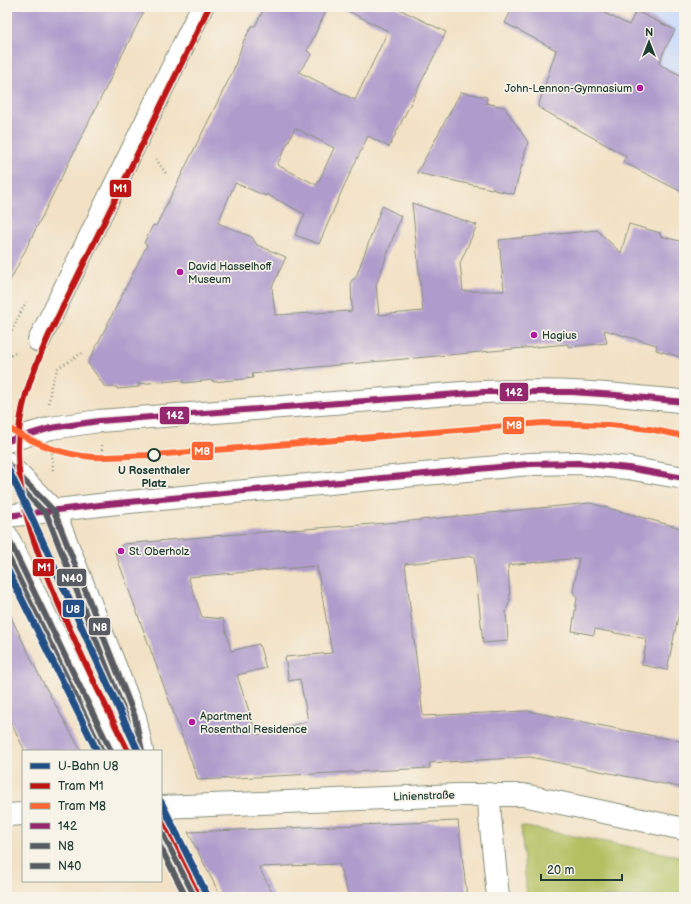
<svg xmlns="http://www.w3.org/2000/svg" width="691" height="904" viewBox="0 0 691 904" font-family="'Balsamiq Sans',sans-serif">
<style>
.built{fill:#ccdbf9}
.green{fill:#b3bf61;stroke:#697e4a}
.building{fill:#b09ccc;fill-rule:evenodd}
.lines{fill:none;stroke-linecap:round;stroke-linejoin:round}
.minor-casing{stroke:#888f7c;stroke-width:24}
.major-casing{stroke:#888f7c;stroke-width:24}
.path{stroke:#888f7c;stroke-width:2.5;stroke-dasharray:1 3;stroke-linecap:butt}
.minor{stroke:#fff;stroke-width:22}
.major{stroke:#fff;stroke-width:22}
.bus-1-casing{stroke:#f7f3e8;stroke-width:9}
.bus-2-casing{stroke:#f7f3e8;stroke-width:9}
.bus-3-casing{stroke:#f7f3e8;stroke-width:9}
.bus-1{stroke:#95276e;stroke-width:6}
.bus-2{stroke:#595b62;stroke-width:6}
.bus-3{stroke:#595b62;stroke-width:6}
.tram-1-casing{stroke:#f7f3e8;stroke-width:9}
.tram-2-casing{stroke:#f7f3e8;stroke-width:9}
.tram-1{stroke:#be1414;stroke-width:6}
.tram-2{stroke:#f63;stroke-width:6}
.metro-1-casing{stroke:#f7f3e8;stroke-width:10}
.metro-1{stroke:#224f86;stroke-width:7}
.poi-dot{fill:#b5179e;stroke:#f7f3e8;stroke-width:1.5}
.stop-dot{fill:#f7f3e8;stroke:#1f3d34;stroke-width:2}
.labels{text-anchor:middle;dominant-baseline:central;stroke-width:3.5;stroke-linejoin:round;paint-order:stroke}
.poi-label{font-size:11px;fill:#1f3d34;stroke:#f7f3e8;text-anchor:start}
.stop-label{font-size:11px;font-weight:bold;fill:#1f3d34;stroke:#f7f3e8}
.street-label{font-size:11px;fill:#1f3d34;stroke:#f7f3e8}
.line-badge{stroke:#f7f3e8;stroke-width:1.5}
.badge-label{font-size:11px;text-anchor:middle;font-weight:bold;fill:#fff}
</style>
<rect width="100%" height="100%" fill="#f7f3e8"/>
<filter id="ink" filterUnits="userSpaceOnUse"><feTurbulence type="fractalNoise" baseFrequency=".025" numOctaves="2"/><feDisplacementMap in="SourceGraphic" scale="8" xChannelSelector="R" yChannelSelector="G"/><feConvolveMatrix kernelMatrix="1 2 1 2 8 2 1 2 1" color-interpolation-filters="sRGB"/></filter>
<filter id="wash" filterUnits="userSpaceOnUse"><feTurbulence type="fractalNoise" baseFrequency=".012" numOctaves="4" result="noise"/><feDisplacementMap in="SourceGraphic" scale="16" xChannelSelector="R" yChannelSelector="G"/><feGaussianBlur stdDeviation="0.9" result="paint"/><feColorMatrix in="noise" values="0 0 0 0 0 0 0 0 0 0 0 0 0 0 0 0 0 1.4 0 .05"/><feComposite in="paint" operator="in"/></filter>
<g filter="url(#wash)">
<rect width="100%" height="100%" fill="#f2e1c4"/>
<!-- built -->
<polygon class="built" points="639,7 684,7 684,152 588,104"/>
<!-- green -->
<polygon class="green" points="521,826 684,857 684,897 527,897"/>
<g id="blocks">
<!-- building -->
<g class="building">
<polygon points="7,7 146,7 7,287"/>
<path d="M265,7H328L307,51L312,54L299,72L355,100L388,31L340,7H395L446,32L389,147L368,136L344,186L319,244L295,235L305,214L266,194V196L235,183L218,223L252,237L257,245L286,257L272,287L275,315L352,311L351,281L356,277L382,206L401,216L376,285L379,315L423,311L412,203L477,225L460,263L463,291H504L499,240L597,230L621,253L629,224L660,233V236L684,242V358L656,350L657,345L604,330L607,343L568,347V344L306,368L252,374L253,378L213,382V380L183,383V380L138,384L139,387L117,389V387H105L88,363L147,245L144,243L153,225L156,226L233,71L244,40L252,26H255ZM295,128L334,148L317,185L277,165Z"/>
<polygon points="513,7 592,7 629,25 636,11 675,30 664,51 659,64 684,77 684,193 623,162 626,156 538,107 556,50 505,23"/>
<polygon points="461,92 487,97 486,103 504,107 528,142 514,194 494,190 493,187 492,189 417,173"/>
<path d="M590,503L684,529V588L667,670L642,665L647,639L595,629L594,635L572,631L577,598L573,592L579,558L508,565L510,600L506,611L508,641L483,643L474,556L405,564L423,716L528,711L684,742V788L530,757L429,763L430,768L198,780L115,552L123,544L237,534L400,522ZM317,566L332,653L285,657L289,681L300,679L308,721L257,735L237,675L266,668L259,644L231,651L223,619L202,617L188,577Z"/>
<polygon points="7,609 40,677 81,751 25,751 7,715"/>
<polygon points="458,821 467,897 349,897 339,864 259,867 274,897 221,897 188,832"/>
</g>
</g>
</g>
<g filter="url(#ink)">
<use href="#blocks" fill-opacity="0" stroke="#888f7c" stroke-width="1"/>
<g class="lines">
<!-- minor casing -->
<g class="minor-casing">
<g id="minor">
<polyline points="39,341 202,7"/>
<polyline points="54,511 135,717 142,751"/>
<polyline points="7,536 111,751"/>
<polyline points="489,794 490,817 498,897"/>
<polyline points="161,807 458,795 523,795 684,829"/>
<polyline points="7,815 23,814"/>
<polyline points="161,830 195,897"/>
</g>
</g>
<!-- major casing -->
<g class="major-casing">
<g id="major">
<path d="M7,441L51,428L99,421L463,393C521,390 580,390 638,397C653,399 669,399 684,402"/>
<polyline points="7,463 54,511"/>
<polyline points="7,516 108,504 530,464 578,463 628,468 684,478"/>
</g>
</g>
<!-- path -->
<g class="path">
<polyline points="156,159 167,175"/>
<polyline points="8,338 26,302"/>
<polyline points="7,357 18,352"/>
<polyline points="49,403 51,385 58,368 82,353"/>
<polyline points="102,445 102,452"/>
<polyline points="52,453 53,472"/>
</g>
<!-- minor -->
<use href="#minor" class="minor"/>
<!-- major -->
<use href="#major" class="major"/>
<!-- bus-1 casing -->
<g class="bus-1-casing">
<g id="bus-1">
<polyline points="7,441 51,428 99,421 485,392 572,392 616,395 684,402"/>
<polyline points="7,516 108,504 530,464 578,463 628,468 684,478"/>
</g>
</g>
<!-- bus-2 casing -->
<g class="bus-2-casing">
<g id="bus-2">
<polyline points="7,463 54,511 135,717 142,751"/>
<polyline points="7,536 111,751"/>
<polyline points="161,830 195,897"/>
</g>
</g>
<!-- bus-3 casing -->
<g class="bus-3-casing">
<g id="bus-3">
<polyline points="7,474 47,515 127,719 134,751"/>
<polyline points="7,554 102,751"/>
<polyline points="161,848 186,897"/>
</g>
</g>
<!-- bus-1 -->
<use href="#bus-1" class="bus-1"/>
<!-- bus-2 -->
<use href="#bus-2" class="bus-2"/>
<!-- bus-3 -->
<use href="#bus-3" class="bus-3"/>
<!-- tram-1 casing -->
<g class="tram-1-casing">
<g id="tram-1">
<path d="M128,751C107,709 87,668 68,625C41,565 12,498 19,431C22,396 36,364 50,333L209,7"/>
<polyline points="161,814 203,897"/>
</g>
</g>
<!-- tram-2 casing -->
<g class="tram-2-casing">
<path id="tram-2" d="M7,427C33,443 62,455 93,457C113,458 134,455 154,455L543,423L610,425L649,429L684,436"/>
</g>
<!-- tram-1 -->
<use href="#tram-1" class="tram-1"/>
<!-- tram-2 -->
<use href="#tram-2" class="tram-2"/>
<!-- metro-1 casing -->
<g class="metro-1-casing">
<g id="metro-1">
<polyline points="7,467 32,518 138,751"/>
<polyline points="7,569 97,751"/>
<polyline points="161,802 208,897"/>
</g>
</g>
<!-- metro-1 -->
<use href="#metro-1" class="metro-1"/>
</g>
</g>
<!-- markers -->
<g class="poi-dot">
<circle cx="640" cy="88" r="4"/>
<circle cx="180" cy="272" r="4"/>
<circle cx="534" cy="335" r="4"/>
<circle cx="121" cy="551" r="4"/>
<circle cx="192" cy="722" r="4"/>
</g>
<circle class="stop-dot" cx="154" cy="455" r="6"/>
<g class="labels">
<!-- poi labels -->
<g class="poi-label">
<text x="632" y="88" text-anchor="end">John-Lennon-Gymnasium</text>
<text x="188" y="266">David Hasselhoff<tspan x="188" dy="13">Museum</tspan></text>
<text x="542" y="335">Hagius</text>
<text x="129" y="551">St. Oberholz</text>
<text x="200" y="716">Apartment<tspan x="200" dy="13">Rosenthal Residence</tspan></text>
</g>
<!-- stop labels -->
<g class="stop-label">
<text x="154" y="470">U Rosenthaler<tspan x="154" dy="13">Platz</tspan></text>
</g>
<!-- street labels -->
<g class="street-label">
<text transform="translate(424 796) rotate(-2)">Linienstraße</text>
</g>
</g>
<g class="line-badge">
<rect x="109" y="179" width="23" height="19" rx="4" fill="#be1414"/>
<rect x="499" y="382" width="30" height="20" rx="4" fill="#95276e"/>
<rect x="159" y="406" width="31" height="19" rx="4" fill="#95276e"/>
<rect x="502" y="416" width="23" height="19" rx="4" fill="#f63"/>
<rect x="191" y="441" width="23" height="20" rx="4" fill="#f63"/>
<rect x="32" y="558" width="23" height="19" rx="4" fill="#be1414"/>
<rect x="56" y="568" width="31" height="19" rx="4" fill="#595b62"/>
<rect x="62" y="599" width="23" height="19" rx="4" fill="#224f86"/>
<rect x="88" y="617" width="23" height="19" rx="4" fill="#595b62"/>
</g>
<g class="badge-label">
<text x="120" y="192">M1</text>
<text x="514" y="396">142</text>
<text x="175" y="419">142</text>
<text x="514" y="429">M8</text>
<text x="202" y="455">M8</text>
<text x="44" y="571">M1</text>
<text x="72" y="582">N40</text>
<text x="73" y="613">U8</text>
<text x="100" y="631">N8</text>
</g>
<!-- margin -->
<rect width="691" height="904" fill="none" stroke="#f7f3e8" stroke-width="24"/>
<!-- legend -->
<rect x="22" y="750" width="140" height="132" fill="#f7f3e8" stroke="#a1aaa0"/>
<rect x="30" y="763" width="20" height="6" fill="#224f86" stroke="#a1aaa0"/>
<text x="58" y="770" font-size="12" fill="#1f3d34">U-Bahn U8</text>
<rect x="30" y="783" width="20" height="6" fill="#be1414" stroke="#a1aaa0"/>
<text x="58" y="790" font-size="12" fill="#1f3d34">Tram M1</text>
<rect x="30" y="803" width="20" height="6" fill="#ff6633" stroke="#a1aaa0"/>
<text x="58" y="810" font-size="12" fill="#1f3d34">Tram M8</text>
<rect x="30" y="823" width="20" height="6" fill="#95276e" stroke="#a1aaa0"/>
<text x="58" y="830" font-size="12" fill="#1f3d34">142</text>
<rect x="30" y="843" width="20" height="6" fill="#595b62" stroke="#a1aaa0"/>
<text x="58" y="850" font-size="12" fill="#1f3d34">N8</text>
<rect x="30" y="863" width="20" height="6" fill="#595b62" stroke="#a1aaa0"/>
<text x="58" y="870" font-size="12" fill="#1f3d34">N40</text>
<!-- north arrow -->
<g transform="translate(649 42)" stroke="#f7f3e8" stroke-width="3" paint-order="stroke">
<path d="M0-3L7 15L0 10L-7 15Z" fill="#1f3d34"/>
<text y="-6" font-size="11" font-weight="bold" text-anchor="middle" fill="#1f3d34">N</text>
</g>
<!-- scale -->
<path d="M541 874v6h81v-6" fill="none" stroke="#1f3d34" stroke-width="2"/>
<text x="547" y="874" font-size="12" fill="#1f3d34" stroke="#f7f3e8" stroke-width="3" paint-order="stroke">20 m</text>
</svg>
